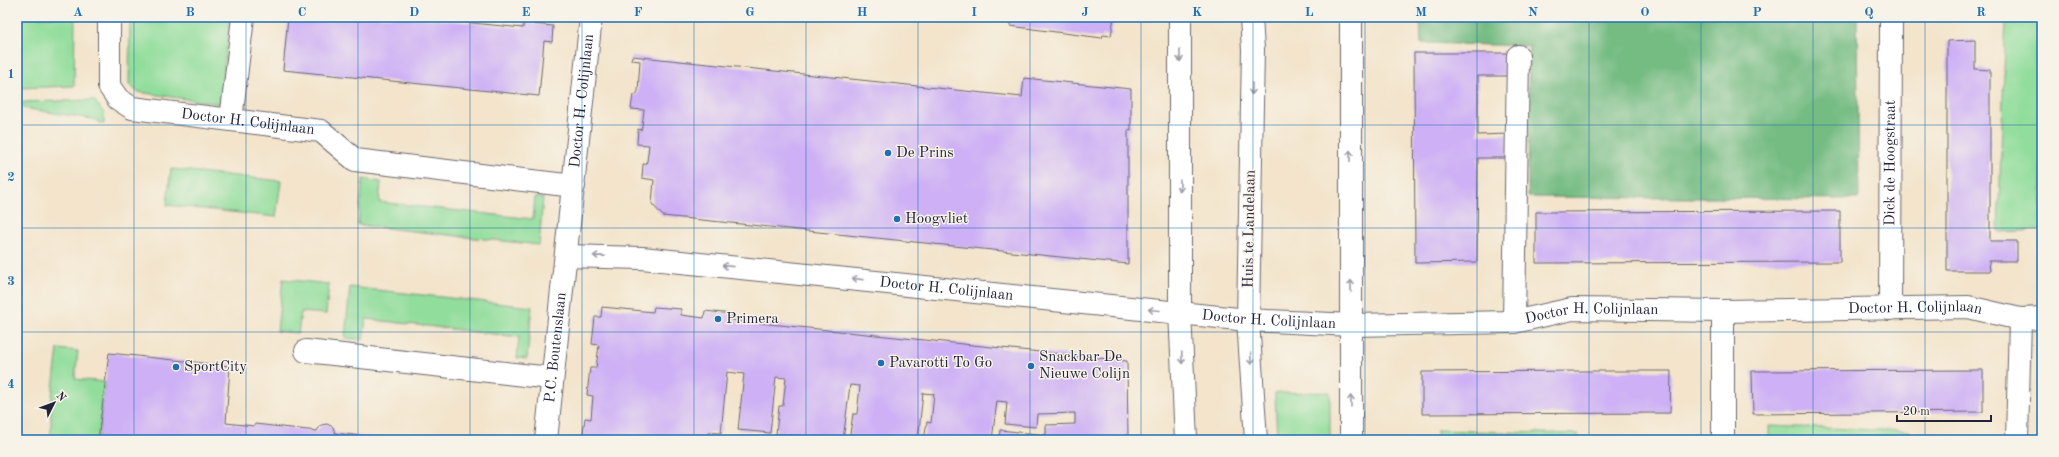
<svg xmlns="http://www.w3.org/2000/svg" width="2059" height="457" viewBox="0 0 2059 457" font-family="'Old Standard TT',serif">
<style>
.green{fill:#91dd9b;stroke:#5a806b}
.forest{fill:#74bc83;stroke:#4b6f5f}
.building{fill:#cdb0f5}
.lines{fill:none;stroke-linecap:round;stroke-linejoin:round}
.minor-casing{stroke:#6b666d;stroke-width:24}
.minor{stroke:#fff;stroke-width:22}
.oneway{stroke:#9c9ca7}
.grid{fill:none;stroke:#1f6fb2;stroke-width:1;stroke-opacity:0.55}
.poi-dot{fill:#1f6fb2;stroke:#f7f3e8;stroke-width:1.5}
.labels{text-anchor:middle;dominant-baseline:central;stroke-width:3;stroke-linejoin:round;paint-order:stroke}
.street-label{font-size:15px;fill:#22223b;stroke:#f7f3e8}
.poi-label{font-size:15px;fill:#22223b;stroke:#f7f3e8;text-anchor:start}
.neatline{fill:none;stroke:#1f6fb2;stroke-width:1.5}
.grid-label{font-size:13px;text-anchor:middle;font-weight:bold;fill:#1f6fb2}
</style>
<rect width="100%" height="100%" fill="#f7f3e8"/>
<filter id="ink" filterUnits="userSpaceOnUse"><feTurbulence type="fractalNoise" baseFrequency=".025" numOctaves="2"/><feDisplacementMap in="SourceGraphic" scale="8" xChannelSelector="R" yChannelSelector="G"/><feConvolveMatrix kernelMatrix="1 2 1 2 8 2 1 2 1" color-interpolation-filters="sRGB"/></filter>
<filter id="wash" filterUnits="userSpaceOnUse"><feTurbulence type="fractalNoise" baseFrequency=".012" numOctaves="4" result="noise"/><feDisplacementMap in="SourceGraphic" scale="16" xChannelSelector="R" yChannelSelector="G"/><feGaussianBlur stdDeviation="0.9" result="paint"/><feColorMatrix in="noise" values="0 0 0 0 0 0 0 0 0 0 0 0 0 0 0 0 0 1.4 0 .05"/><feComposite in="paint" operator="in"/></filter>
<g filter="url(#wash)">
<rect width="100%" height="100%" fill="#f3e4cb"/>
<!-- green -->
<g class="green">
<polygon points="17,17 75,17 74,86 17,88"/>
<polygon points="130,17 230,17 220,104 138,92 129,85"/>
<polygon points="2006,17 2042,17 2042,230 1998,232"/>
<polygon points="94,100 104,113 104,124 98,122 98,120 23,108 23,102"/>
<polygon points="171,169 281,181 276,217 167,205"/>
<polygon points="363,179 381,182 379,202 533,219 535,197 543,198 539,245 358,225"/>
<polygon points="283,279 329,284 326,314 301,312 298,333 277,331"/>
<polygon points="350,287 532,307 527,359 517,358 519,337 366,319 363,340 345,338"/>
<polygon points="58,349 78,351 75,379 105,382 98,440 51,440 51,404"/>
<polygon points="1330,392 1330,440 1277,440 1275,393"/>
<polygon points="1769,426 1910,431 1910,440 1769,440"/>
<polygon points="1437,430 1578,434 1579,440 1437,440"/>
</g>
<!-- forest -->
<polygon class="forest" points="1420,17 1857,17 1859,199 1528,197 1529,46 1421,43"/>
<g id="blocks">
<!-- building -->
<g class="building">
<polygon points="288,17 411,17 523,28 524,17 533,17 533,24 553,26 552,42 544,41 539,96 283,70"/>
<polygon points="1003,17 1114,17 1111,36 1103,35 1102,38 1010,26 1010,22 1002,21"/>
<polygon points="1975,40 1975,69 1990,70 1990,241 2017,241 2017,261 1989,261 1990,271 1947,271 1947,41"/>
<polygon points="1414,53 1509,53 1509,76 1478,76 1478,135 1509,134 1509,158 1478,158 1477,262 1415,263"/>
<polygon points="632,56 1022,97 1024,78 1131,89 1131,131 1128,130 1128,264 663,216 652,204 654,180 642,178 643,164 646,164 647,161 649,145 637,144 638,129 641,130 642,126 644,110 631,109 633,95 636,95 638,91 640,61 631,60"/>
<polygon points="1840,211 1840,262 1536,263 1536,212"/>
<polygon points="602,307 653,312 654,307 681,309 681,315 704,318 705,311 732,314 731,320 1127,361 1128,440 999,440 1000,430 1046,435 1046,425 1075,424 1075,413 1037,414 1036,427 1005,424 1007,402 997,401 992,440 924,440 927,422 931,423 934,394 923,393 918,440 849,440 853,414 857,414 860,386 850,385 843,440 776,434 779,406 783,406 786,378 776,377 770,433 738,430 744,374 727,372 721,433 708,432 708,440 582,440 585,418 591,419 593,396 587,395 590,368 596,368 599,345 592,344 595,317 601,317"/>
<polygon points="109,353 230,366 226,423 254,426 255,424 317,431 321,425 327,424 333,427 335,433 398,440 98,440"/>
<polygon points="1983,370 1983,412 1753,414 1752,371"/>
<polygon points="1585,371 1671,371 1670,413 1422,414 1422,372"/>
</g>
</g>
</g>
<g filter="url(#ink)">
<use href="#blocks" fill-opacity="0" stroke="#6b666d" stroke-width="1"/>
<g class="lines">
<!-- minor casing -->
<g class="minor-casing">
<g id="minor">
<path id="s1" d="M109,17V86L118,99L132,108L321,131L355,160L574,186"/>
<polyline points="1180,17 1180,312 1186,440"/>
<polyline points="1251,17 1253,50 1248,320 1256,440"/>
<polyline points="1351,17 1351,440"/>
<polyline points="231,120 243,17"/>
<path id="s2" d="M566,256L642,258L1248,320L1352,325L1514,322L1572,309L1723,311L1968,307L2020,319L2042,318"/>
<path id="s3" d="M1890,309L1891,17"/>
<polyline points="1514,322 1518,56"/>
<polyline points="306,351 551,378"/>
<path id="s4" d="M546,440L591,17"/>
<polyline points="1723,440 1723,311"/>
<polyline points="2017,440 2020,319"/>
</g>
</g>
<!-- minor -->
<use href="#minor" class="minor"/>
</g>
<!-- one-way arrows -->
<defs><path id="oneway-shaft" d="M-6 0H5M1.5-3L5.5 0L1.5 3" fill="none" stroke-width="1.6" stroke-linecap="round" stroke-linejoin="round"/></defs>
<g class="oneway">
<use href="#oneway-shaft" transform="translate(1180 56) rotate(90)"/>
<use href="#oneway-shaft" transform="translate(1252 89) rotate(91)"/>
<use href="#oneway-shaft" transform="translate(1350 156) rotate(-90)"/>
<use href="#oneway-shaft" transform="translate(1180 186) rotate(90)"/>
<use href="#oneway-shaft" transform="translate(599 256) rotate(-179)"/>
<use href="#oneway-shaft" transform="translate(728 266) rotate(-174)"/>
<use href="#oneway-shaft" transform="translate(858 279) rotate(-173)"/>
<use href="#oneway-shaft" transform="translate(1351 286) rotate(-91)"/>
<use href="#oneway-shaft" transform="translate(1154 310) rotate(-175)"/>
<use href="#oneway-shaft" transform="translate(1182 358) rotate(88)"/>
<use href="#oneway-shaft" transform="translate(1251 359) rotate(86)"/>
<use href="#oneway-shaft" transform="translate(1351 401) rotate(-90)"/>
</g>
</g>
<!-- grid -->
<path class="grid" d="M134,17V440M246,17V440M358,17V440M470,17V440M582,17V440M694,17V440M806,17V440M918,17V440M1030,17V440M1141,17V440M1253,17V440M1365,17V440M1477,17V440M1589,17V440M1701,17V440M1813,17V440M1925,17V440M17,125H2042M17,228H2042M17,332H2042"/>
<!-- markers -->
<g class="poi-dot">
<circle cx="888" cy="153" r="4"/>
<circle cx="897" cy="219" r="4"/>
<circle cx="718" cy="319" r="4"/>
<circle cx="881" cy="363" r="4"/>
<circle cx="1031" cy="366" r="4"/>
<circle cx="176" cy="367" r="4"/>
</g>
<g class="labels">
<!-- street labels -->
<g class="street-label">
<text stroke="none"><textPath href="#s4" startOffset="341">Doctor H. Colijnlaan</textPath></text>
<text stroke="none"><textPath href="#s1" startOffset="218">Doctor H. Colijnlaan</textPath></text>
<text stroke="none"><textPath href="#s3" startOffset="146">Dick de Hoogstraat</textPath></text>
<text transform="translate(1250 229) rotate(-89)">Huis te Landelaan</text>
<text stroke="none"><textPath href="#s2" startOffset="382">Doctor H. Colijnlaan</textPath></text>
<text stroke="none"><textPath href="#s2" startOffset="1354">Doctor H. Colijnlaan</textPath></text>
<text stroke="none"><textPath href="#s2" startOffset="1030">Doctor H. Colijnlaan</textPath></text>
<text stroke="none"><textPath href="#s2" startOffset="706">Doctor H. Colijnlaan</textPath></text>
<text stroke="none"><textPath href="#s4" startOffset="93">P.C. Boutenslaan</textPath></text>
</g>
<!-- poi labels -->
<g class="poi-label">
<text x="896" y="153">De Prins</text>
<text x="905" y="219">Hoogvliet</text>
<text x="726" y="319">Primera</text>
<text x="1039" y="357">Snackbar De<tspan x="1039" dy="17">Nieuwe Colijn</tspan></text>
<text x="889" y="363">Pavarotti To Go</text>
<text x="184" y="367">SportCity</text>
</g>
</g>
<!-- margin -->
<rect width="2059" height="457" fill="none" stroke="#f7f3e8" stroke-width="44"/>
<!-- north arrow -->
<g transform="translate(54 403) rotate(48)" stroke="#f7f3e8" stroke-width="3" paint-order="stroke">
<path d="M0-3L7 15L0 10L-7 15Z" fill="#22223b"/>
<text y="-6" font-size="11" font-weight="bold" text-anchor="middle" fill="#22223b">N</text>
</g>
<!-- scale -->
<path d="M1897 415v6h94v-6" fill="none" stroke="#22223b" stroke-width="2"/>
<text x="1903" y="415" font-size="12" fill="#22223b" stroke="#f7f3e8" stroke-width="3" paint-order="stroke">20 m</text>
<rect x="22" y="22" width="2015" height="413" class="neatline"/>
<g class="grid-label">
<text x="78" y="16">A</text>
<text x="190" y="16">B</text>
<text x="302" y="16">C</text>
<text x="414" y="16">D</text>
<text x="526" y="16">E</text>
<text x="638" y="16">F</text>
<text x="750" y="16">G</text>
<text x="862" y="16">H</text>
<text x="974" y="16">I</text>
<text x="1085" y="16">J</text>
<text x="1197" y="16">K</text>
<text x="1309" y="16">L</text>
<text x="1421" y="16">M</text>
<text x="1533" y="16">N</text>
<text x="1645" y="16">O</text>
<text x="1757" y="16">P</text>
<text x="1869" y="16">Q</text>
<text x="1981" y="16">R</text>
<text x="11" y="78">1</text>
<text x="11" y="181">2</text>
<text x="11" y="285">3</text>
<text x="11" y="388">4</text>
</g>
</svg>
